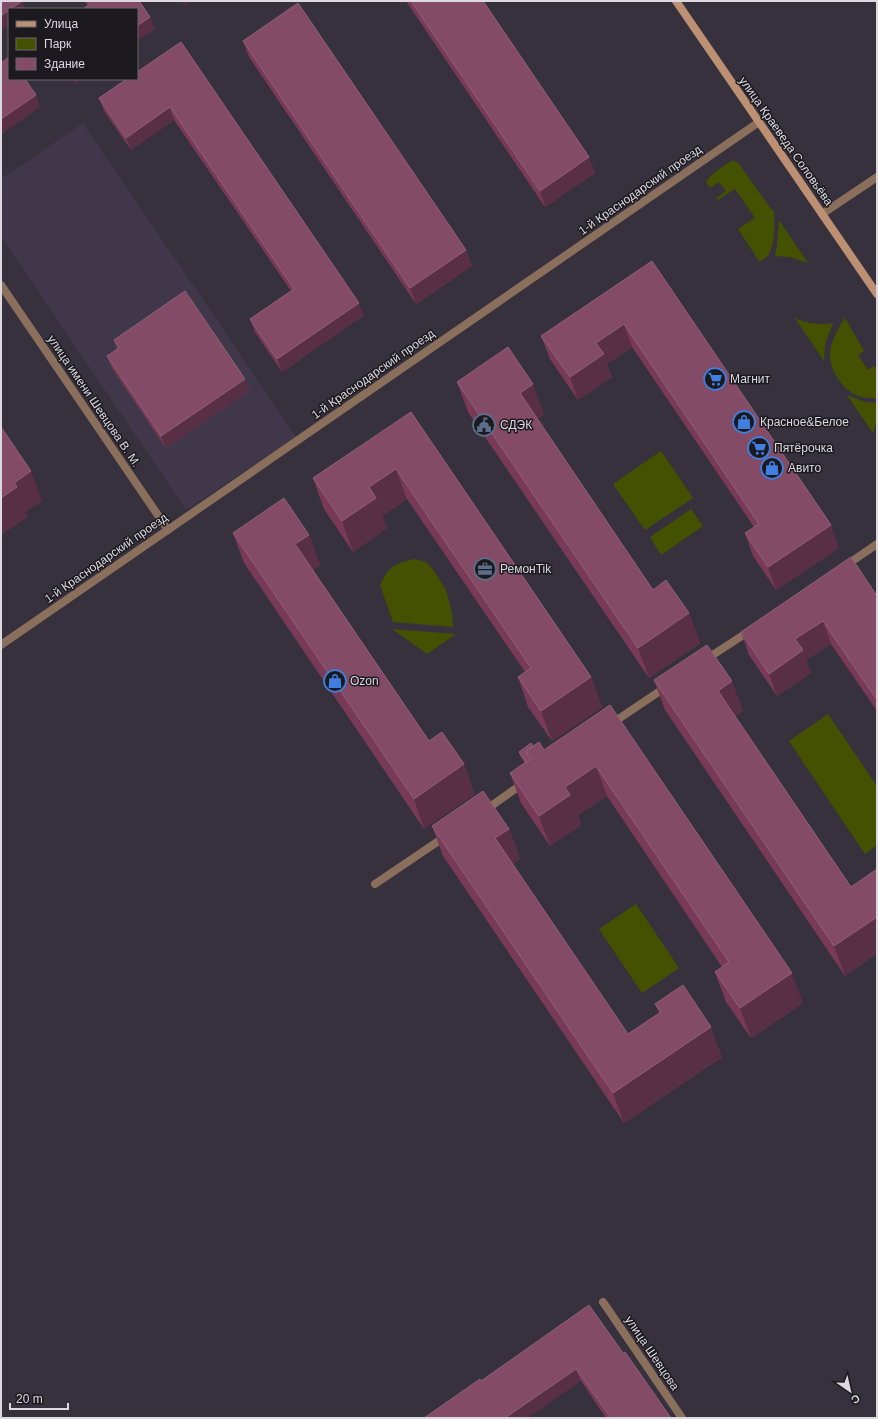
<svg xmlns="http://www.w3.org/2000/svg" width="878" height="1419" viewBox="0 0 878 1419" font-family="Helvetica,sans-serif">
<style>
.built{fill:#40384a}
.green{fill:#445200}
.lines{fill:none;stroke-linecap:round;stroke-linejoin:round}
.minor{stroke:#8b6f5d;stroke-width:8}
.secondary{stroke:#bd8f73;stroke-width:8}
.wall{fill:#783a56}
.shaded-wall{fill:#592f46}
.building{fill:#834b65;stroke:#916179}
.labels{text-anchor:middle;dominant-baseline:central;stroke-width:3;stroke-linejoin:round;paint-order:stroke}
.street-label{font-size:12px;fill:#ddd9e1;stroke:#1c1a1f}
.poi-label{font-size:12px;fill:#ddd9e1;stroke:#1c1a1f;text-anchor:start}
</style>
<rect width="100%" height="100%" fill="#36313d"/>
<!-- built -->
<polygon class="built" points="83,123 296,437 186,510 1,236 1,179"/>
<!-- green -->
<g class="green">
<path d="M731,161H735L739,164L771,209L774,211C774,225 777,258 759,261L738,229L755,218L735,189L718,200L716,198L726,191L719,182L710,188L706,182L711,175Z"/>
<polygon points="779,220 808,263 790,257 775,256 777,245"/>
<path d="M795,318C809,324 818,325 833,323L825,344L824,361Z"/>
<path d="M845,318L864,351L858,355L868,370L874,366L877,370V398C870,398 863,398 856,395C841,388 829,369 830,352C832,339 838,328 845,318Z"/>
<polygon points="847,395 865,402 877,403 877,420 873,433"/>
<polygon points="661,451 693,498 645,530 613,484"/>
<polygon points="691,509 703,526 661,555 650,537"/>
<path d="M414,559L426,562L434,571L446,590L452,613L453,627L393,622L380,585C389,566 393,564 414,559Z"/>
<polygon points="392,629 456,634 427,654"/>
<polygon points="828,714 877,786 877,845 865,854 789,741"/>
<polygon points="636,904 679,968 642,993 599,929"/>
</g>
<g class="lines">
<!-- minor -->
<g class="minor">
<polyline points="822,214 877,177"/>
<polyline points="1,285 168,530"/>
<polyline points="845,566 877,544"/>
<polyline points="1,645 759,122"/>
<polyline points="705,660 751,630"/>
<polyline points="611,724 666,687"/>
<polyline points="484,811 525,782"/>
<polyline points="375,884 446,836"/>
<polyline points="603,1302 682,1418"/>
</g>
<!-- secondary -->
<polyline class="secondary" points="676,1 877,294"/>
</g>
<!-- wall -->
<g class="wall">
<polygon points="84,1 139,1 150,17 155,29 88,6"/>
<polygon points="406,1 483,1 595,173 545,207"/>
<polygon points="243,41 466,250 472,266 416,304 249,57"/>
<polygon points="137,72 364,315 282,372 255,332 250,319 291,291 174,120 131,150 104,111 99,98"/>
<polygon points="652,261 839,548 776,590 753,556 745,533 754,527 632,347 607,364 612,377 578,400 550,359 541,336"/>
<polygon points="114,340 245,379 249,391 166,448 112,368 107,356 117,349"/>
<polygon points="457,382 544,414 537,419 653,590 689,613 700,643 649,678 468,412"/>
<polygon points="411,412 591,677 602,707 552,741 528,707 518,677 525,672 407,499 382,516 387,528 353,552 324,509 313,478"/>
<polygon points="233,533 309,535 320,565 313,570 429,741 475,794 424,829 244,563"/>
<polygon points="877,596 877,711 831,644 806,660 811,673 777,696 749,655 741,632"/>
<polygon points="654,680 743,711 735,716 851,887 845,976 665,710"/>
<polygon points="610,705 803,1003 751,1038 726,1002 715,972 722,967 607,796 578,815 581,825 550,846 521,803 510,773 525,763 520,756 519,752 533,746 544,750"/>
<polygon points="432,826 509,829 520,859 512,864 628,1034 659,1013 655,1004 722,1057 624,1123 443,856"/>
<polygon points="623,1353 671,1418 606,1418 581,1381 481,1381"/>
</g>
<!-- shaded-wall -->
<g class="shaded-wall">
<polygon points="22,1 25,9 11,9"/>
<polygon points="182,1 192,1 184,6"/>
<polygon points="9,10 9,26 1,31 1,16"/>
<polygon points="150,17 155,29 137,41 137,26"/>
<polygon points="72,79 82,79 74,84"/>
<polygon points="36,95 40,107 1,135 1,119"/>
<polygon points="170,107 174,120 131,150 126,138"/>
<polygon points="589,157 595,173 545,207 540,191"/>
<polygon points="466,250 472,266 416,304 410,288"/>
<polygon points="359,303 364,315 282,372 277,359"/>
<polygon points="624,324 632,347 607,364 612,377 578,400 570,377 596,343"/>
<polygon points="245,379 249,391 166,448 161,436"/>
<polygon points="533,384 544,414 530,423 520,393"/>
<polygon points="396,469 407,499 382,516 387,528 353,552 342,521 369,487"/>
<polygon points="31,471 42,501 26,512 28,517 1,535 1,498 14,483"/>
<polygon points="831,525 839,548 776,590 768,567"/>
<polygon points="309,535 320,565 306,574 295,544"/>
<polygon points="689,613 700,643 649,678 638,648"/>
<polygon points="823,621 831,644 806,660 811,673 777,696 769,674 795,639"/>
<polygon points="591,677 602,707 552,741 541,711"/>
<polygon points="732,681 743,711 729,721 718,691"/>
<polygon points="464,764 475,794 424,829 414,799"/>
<polygon points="596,766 607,796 578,815 581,825 550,846 539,816 565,787"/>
<polygon points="509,829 520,859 506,868 495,838"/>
<polygon points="877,917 877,954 845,976 834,946"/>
<polygon points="792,973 803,1003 751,1038 740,1008"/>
<polygon points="711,1027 722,1057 624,1123 613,1093"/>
<polygon points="576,1369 581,1381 528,1418 505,1418"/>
</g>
<!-- building -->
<g class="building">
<polygon points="1,1 22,1 11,9 9,9 9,10 1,16"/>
<polygon points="88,1 139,1 150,17 137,26 137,9 83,9 90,4"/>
<polygon points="411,1 483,1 589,157 540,191"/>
<polygon points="298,3 466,250 410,288 243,41"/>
<polygon points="181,42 359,303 277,359 250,319 294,289 170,107 126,138 99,98 127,79 137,79 137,72"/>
<polygon points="9,57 9,79 25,79 36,95 1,119 1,63"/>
<polygon points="652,261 831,525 768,567 745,533 759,524 624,324 596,343 604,354 570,377 541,336"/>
<polygon points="185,291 245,379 161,436 107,356 119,348 114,340"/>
<polygon points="508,347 533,384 520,393 653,590 666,580 689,613 638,648 457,382"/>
<polygon points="411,412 591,677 541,711 518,677 531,668 396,469 369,487 376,498 342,521 313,478"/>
<polygon points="1,427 31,471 14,483 17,487 1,498"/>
<polygon points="284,498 309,535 295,544 429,741 442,732 464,764 414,799 233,533"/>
<polygon points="851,557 877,596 877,700 823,621 795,639 803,650 769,674 741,632"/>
<polygon points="707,645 732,681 718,691 851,887 877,869 877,917 834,946 654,680"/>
<polygon points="610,705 792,973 740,1008 715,972 729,962 596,766 565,787 570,795 539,816 510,773 532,758 526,751 539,742 544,750"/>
<polygon points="531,743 533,746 526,751 530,760 526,762 519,752"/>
<polygon points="483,791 509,829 495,838 628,1034 661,1012 655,1004 683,985 711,1027 613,1093 432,826"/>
<polygon points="589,1305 623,1353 625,1352 671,1418 611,1418 576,1369 505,1418 424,1418 480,1379 481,1381"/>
</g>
<!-- icons -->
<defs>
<g id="supermarket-ring" transform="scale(1.15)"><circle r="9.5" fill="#1c1a1f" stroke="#3f7fe0" stroke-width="1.5"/><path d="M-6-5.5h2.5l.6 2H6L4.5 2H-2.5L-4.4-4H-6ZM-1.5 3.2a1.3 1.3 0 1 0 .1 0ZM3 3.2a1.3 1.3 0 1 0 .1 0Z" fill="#3f7fe0"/></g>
<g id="shop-ring" transform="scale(1.15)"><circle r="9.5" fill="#1c1a1f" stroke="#3f7fe0" stroke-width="1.5"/><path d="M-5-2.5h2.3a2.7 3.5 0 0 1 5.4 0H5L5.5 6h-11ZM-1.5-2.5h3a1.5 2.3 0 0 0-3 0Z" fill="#3f7fe0"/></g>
<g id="civic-ring" transform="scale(1.15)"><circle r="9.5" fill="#1c1a1f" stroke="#5c6f8a" stroke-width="1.5"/><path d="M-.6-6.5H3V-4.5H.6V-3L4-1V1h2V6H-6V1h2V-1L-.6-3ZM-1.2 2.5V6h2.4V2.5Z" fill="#5c6f8a"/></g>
<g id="office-ring" transform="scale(1.15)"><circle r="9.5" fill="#1c1a1f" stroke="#5c6f8a" stroke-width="1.5"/><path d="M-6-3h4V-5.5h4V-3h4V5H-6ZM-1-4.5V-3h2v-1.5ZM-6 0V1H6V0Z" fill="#5c6f8a"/></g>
</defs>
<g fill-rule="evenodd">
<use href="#supermarket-ring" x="715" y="379"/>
<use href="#shop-ring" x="744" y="422"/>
<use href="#civic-ring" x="484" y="425"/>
<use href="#supermarket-ring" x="759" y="448"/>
<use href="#shop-ring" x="772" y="468"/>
<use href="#office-ring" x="485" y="569"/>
<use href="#shop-ring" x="335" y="681"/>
</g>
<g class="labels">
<!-- street labels -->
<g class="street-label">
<text transform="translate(786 141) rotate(55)">улица Краеведа Соловьёва</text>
<text transform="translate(640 190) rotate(-35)">1-й Краснодарский проезд</text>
<text transform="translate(373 374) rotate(-35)">1-й Краснодарский проезд</text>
<text transform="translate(94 401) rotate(56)">улица имени Шевцова В. М.</text>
<text transform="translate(106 558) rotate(-35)">1-й Краснодарский проезд</text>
<text transform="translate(652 1353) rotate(56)">улица Шевцова</text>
</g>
<!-- poi labels -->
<g class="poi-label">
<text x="730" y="379">Магнит</text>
<text x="760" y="422">Красное&amp;Белое</text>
<text x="500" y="425">СДЭК</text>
<text x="774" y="448">Пятёрочка</text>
<text x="788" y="468">Авито</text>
<text x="500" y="569">РемонTik</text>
<text x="350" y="681">Ozon</text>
</g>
</g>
<!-- border -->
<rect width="878" height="1419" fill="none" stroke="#ddd9e1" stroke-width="4"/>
<!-- legend -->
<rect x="8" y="8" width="130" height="72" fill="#1c1a1f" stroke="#69666d"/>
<rect x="16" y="21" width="20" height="6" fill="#bd8f73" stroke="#69666d"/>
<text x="44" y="28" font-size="12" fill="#ddd9e1">Улица</text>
<rect x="16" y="38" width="20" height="12" fill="#445200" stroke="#69666d"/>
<text x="44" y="48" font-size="12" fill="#ddd9e1">Парк</text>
<rect x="16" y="58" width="20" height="12" fill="#834b65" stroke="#69666d"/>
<text x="44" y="68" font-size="12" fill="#ddd9e1">Здание</text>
<!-- north arrow -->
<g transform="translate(850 1391) rotate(146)" stroke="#1c1a1f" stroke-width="3" paint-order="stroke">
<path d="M0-3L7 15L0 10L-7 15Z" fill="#ddd9e1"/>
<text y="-6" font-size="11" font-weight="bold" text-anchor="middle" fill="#ddd9e1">С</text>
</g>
<!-- scale -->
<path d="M10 1403v6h58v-6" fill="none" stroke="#ddd9e1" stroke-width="2"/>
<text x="16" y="1403" font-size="12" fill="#ddd9e1" stroke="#1c1a1f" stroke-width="3" paint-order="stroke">20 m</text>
</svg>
